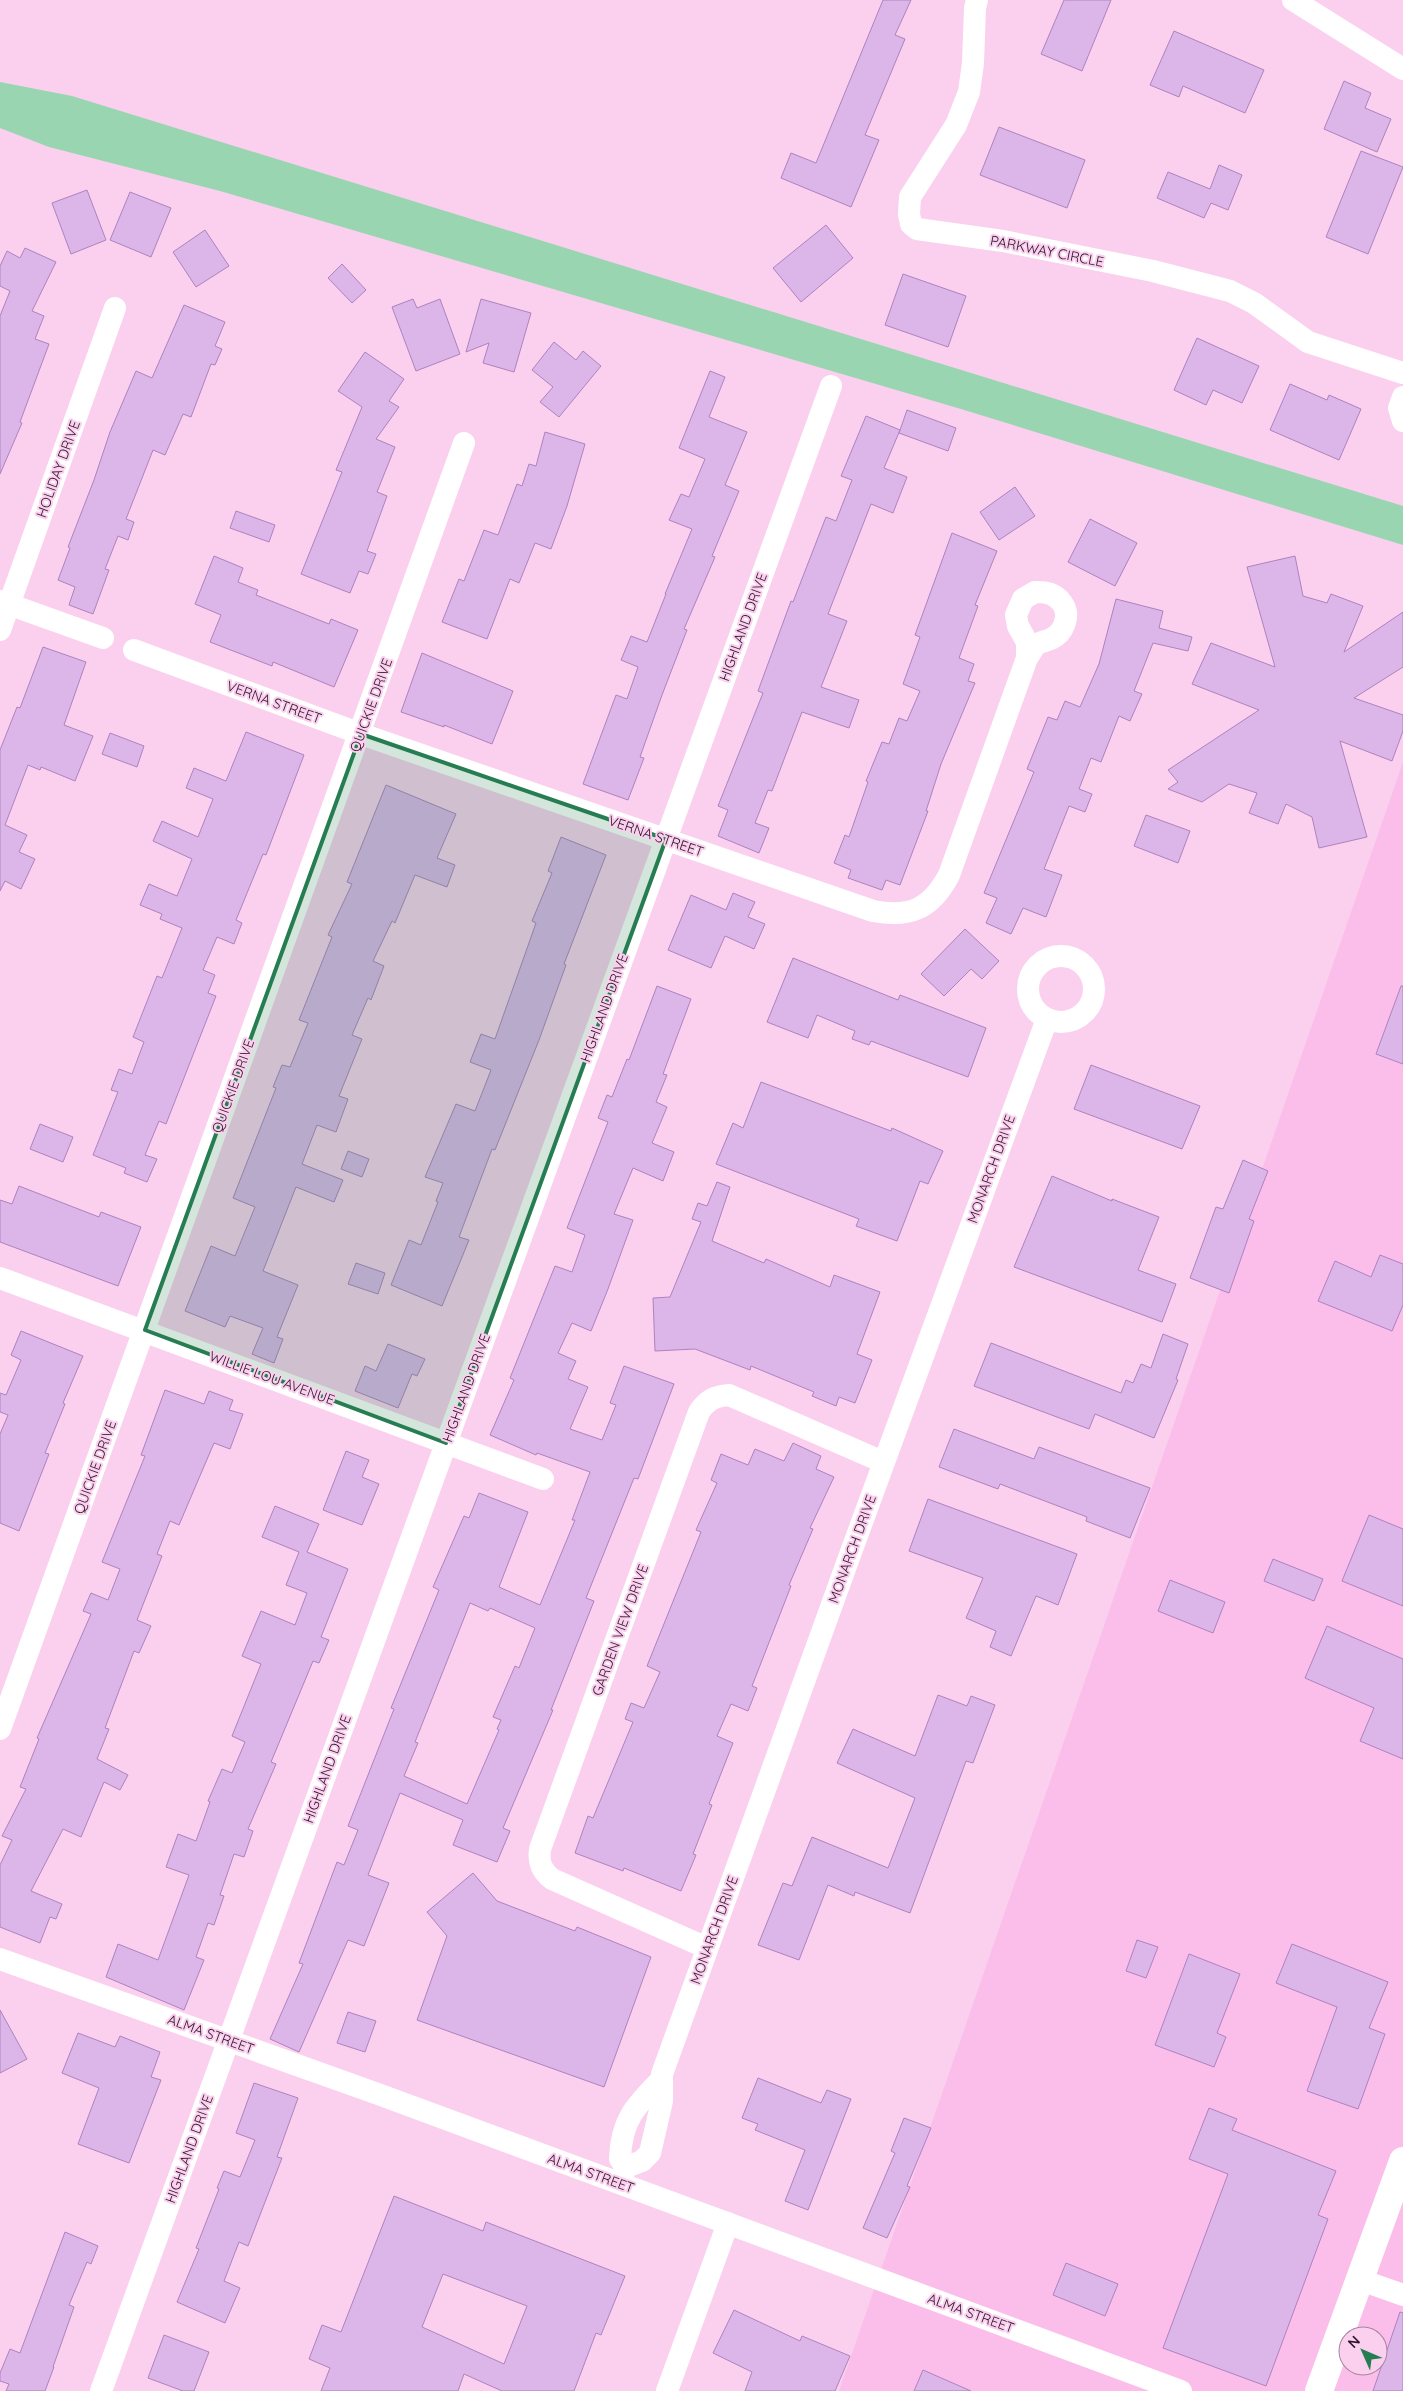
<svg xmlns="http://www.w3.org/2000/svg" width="1403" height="2391" viewBox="0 0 1403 2391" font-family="Quicksand,sans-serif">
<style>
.built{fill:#fbbeea;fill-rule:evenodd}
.water{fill:#98d5b0}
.building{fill:#dcb6e9;stroke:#af81bf;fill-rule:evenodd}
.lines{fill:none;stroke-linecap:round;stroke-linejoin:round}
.minor{stroke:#fff;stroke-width:22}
.major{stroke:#fff;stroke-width:28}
.marked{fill:#267d51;fill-opacity:0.2;stroke:#267d51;stroke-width:4;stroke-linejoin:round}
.labels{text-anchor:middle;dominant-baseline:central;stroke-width:4;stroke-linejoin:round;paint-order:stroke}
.street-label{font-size:14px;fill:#2e1528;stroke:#fad0ee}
</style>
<rect width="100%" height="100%" fill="#fad0ee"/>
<!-- built -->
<path class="built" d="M1403,762V2391H839ZM1348,2336H1378V2366H1348Z"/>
<!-- water -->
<polygon class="water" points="0,82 72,96 1403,506 1403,545 961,409 220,191 49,147 0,128"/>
<!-- building -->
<g class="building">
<polygon points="883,0 911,0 895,35 905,39 865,135 879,140 851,207 781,178 791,153 816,163"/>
<polygon points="1064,0 1111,0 1082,71 1041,54"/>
<polygon points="1174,31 1264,70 1245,113 1183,86 1179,97 1150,85"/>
<polygon points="1344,81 1371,93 1365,108 1391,119 1377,152 1324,129"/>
<polygon points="999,127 1085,160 1067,208 980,175"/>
<polygon points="1361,151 1403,167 1368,254 1326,237"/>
<polygon points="1219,165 1242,175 1228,210 1211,203 1204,218 1157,198 1168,172 1210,189"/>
<polygon points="87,190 106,240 71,254 52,203"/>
<polygon points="130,192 171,208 151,257 110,240"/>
<polygon points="826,225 853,258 801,302 773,268"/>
<polygon points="205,230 229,266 196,287 173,252"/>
<polygon points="25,248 56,262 32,311 44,316 35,339 49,344 20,422 22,423 0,474 0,316 10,291 0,286 0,266 7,251 20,258"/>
<polygon points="342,264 366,290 352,303 328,278"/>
<polygon points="903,274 966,296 948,347 885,325"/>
<polygon points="413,299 417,308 440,299 460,354 416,371 392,307"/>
<polygon points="481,299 531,313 514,372 483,363 489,343 466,352"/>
<polygon points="184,305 225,322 215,346 222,349 215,365 211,364 191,417 183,414 165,455 153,450 126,519 134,522 128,540 118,536 105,569 109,570 93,614 69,605 75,587 58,580 70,548 68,547 94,480 110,432 136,371 152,378"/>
<polygon points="1197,338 1259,366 1242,403 1213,390 1206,405 1174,390"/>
<polygon points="554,342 576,360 583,351 601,366 559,417 540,402 553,387 532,370"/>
<polygon points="365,352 404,379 389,401 399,407 376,439 395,447 377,492 387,496 367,551 376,554 368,574 359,571 350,593 301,574 342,472 336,470 362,407 338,391"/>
<polygon points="710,371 725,377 709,417 747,432 725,485 739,491 712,556 715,557 684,629 687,630 662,695 640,757 644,758 628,800 583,784 616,695 627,699 638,667 621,660 631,636 647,642 666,594 665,594 692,529 669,520 681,494 689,497 705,459 679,448"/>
<polygon points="1290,384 1327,400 1329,395 1361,409 1339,460 1270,430"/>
<polygon points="907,410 956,428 948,451 899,433"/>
<polygon points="866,416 900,430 884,468 907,477 893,513 871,504 828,614 847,621 821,687 859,700 849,728 802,712 772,791 768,790 755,823 769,828 759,853 718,836 728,810 718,806 763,693 758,691 791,601 793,602 826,517 836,521 852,480 841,476"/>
<polygon points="545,432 585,444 567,506 551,549 535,543 519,583 510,579 487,639 442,622 459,579 464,581 484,530 498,535 517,484 522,486 529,464 536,466"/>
<polygon points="1015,487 1035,516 999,540 980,512"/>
<polygon points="236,511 275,525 269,542 230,528"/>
<polygon points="1090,519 1137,543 1115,586 1068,562"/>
<polygon points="952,533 997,551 975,605 978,606 959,658 974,664 968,681 975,683 941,764 926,811 928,811 900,885 886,880 882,890 848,878 851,870 834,863 845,835 849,837 868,782 866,781 882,742 889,744 899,718 907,721 920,691 903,684 920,637 915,635"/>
<polygon points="214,556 243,568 238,582 258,590 256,595 329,624 331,619 358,630 334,687 273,662 272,666 210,642 221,615 195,604"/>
<polygon points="1295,556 1303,596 1327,603 1331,594 1363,606 1344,652 1403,612 1403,667 1354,698 1403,715 1403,731 1392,761 1340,741 1367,837 1319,848 1312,817 1286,804 1278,824 1249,813 1257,793 1229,784 1202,802 1168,789 1178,782 1168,770 1259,710 1192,684 1211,643 1275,667 1247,567"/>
<polygon points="1116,599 1163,611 1159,628 1192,637 1188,651 1153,643 1134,691 1142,694 1130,721 1119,716 1101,762 1091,758 1079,789 1092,794 1085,812 1069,806 1044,869 1062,875 1046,917 1023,908 1011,934 986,923 997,898 984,893 1034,772 1027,769 1048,717 1057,720 1065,701 1080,707 1099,664"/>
<polygon points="43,647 86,662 64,725 93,736 75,781 41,767 40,770 28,765 5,825 27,835 19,852 35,859 21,889 5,881 0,891 0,750 17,707 20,708"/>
<polygon points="422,653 513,691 492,744 444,725 444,727 401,712"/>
<polygon points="246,732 304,755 266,855 263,854 236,920 242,923 234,944 217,937 203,970 215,975 208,993 216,996 166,1124 159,1121 145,1155 157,1159 147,1182 124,1173 126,1168 93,1155 118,1092 111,1090 119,1069 132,1074 144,1042 133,1037 157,976 162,978 182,928 160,919 162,914 140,905 149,884 177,896 192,859 153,841 162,821 198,837 213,799 186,788 194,768 226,781"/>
<polygon points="110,733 144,746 137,767 102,754"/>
<polygon points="386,785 456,814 437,858 455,865 447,887 415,875 395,923 392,921 373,961 384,966 371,1000 368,998 352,1035 362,1039 339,1096 348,1099 336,1132 317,1125 302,1164 343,1180 334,1202 296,1187 263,1271 298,1285 277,1337 283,1339 274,1363 252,1354 263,1328 230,1316 225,1327 185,1311 211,1246 235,1256 255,1207 233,1198 276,1088 273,1087 282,1065 290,1067 308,1023 299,1020 332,937 328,935 352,884 347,882"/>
<polygon points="1146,815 1190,831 1178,863 1134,846"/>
<polygon points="561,837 606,855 564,964 566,965 539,1040 495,1150 492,1149 459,1237 469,1240 442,1306 391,1285 409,1240 421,1245 438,1202 436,1201 443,1183 425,1177 456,1104 475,1111 491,1070 470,1062 481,1034 495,1039 536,923 532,921 552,873 548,871"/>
<polygon points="733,893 755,902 748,917 765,924 754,949 725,936 711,968 668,950 691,895 726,910"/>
<polygon points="965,929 999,961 982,979 971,969 944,996 921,974"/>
<polygon points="793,958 898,1000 900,995 986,1028 968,1077 871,1041 869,1045 852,1039 855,1031 817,1015 808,1038 767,1022"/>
<path d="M657,986L691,999L663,1074L667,1075L656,1102L667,1107L652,1143L674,1152L663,1181L633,1168L614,1214L633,1220L608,1289L591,1331L572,1323L558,1353L576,1361L568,1379L588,1387L570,1429L602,1440L616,1405L610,1403L624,1366L674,1384L638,1479L634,1478L586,1598L594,1601L551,1710H553L503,1828L510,1831L497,1862L453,1845L463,1820L400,1793L368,1875L389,1883L364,1946L348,1940L299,2052L270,2039L303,1964L299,1963L337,1862L344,1865L358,1830L348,1826L394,1709L391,1708L439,1590L433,1587L464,1516L469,1518L479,1493L528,1512L499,1587L540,1605L575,1520H572L590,1472L537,1453L536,1455L490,1435L514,1380L510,1378L555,1266L572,1272L585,1235L567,1228L608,1122L598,1118L607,1095L612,1097L627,1059L629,1060ZM470,1603L488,1611L490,1608L535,1628L519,1668L515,1666L493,1717L501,1720L497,1729L499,1730L467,1804L404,1776L418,1743L415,1742Z"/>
<polygon points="1401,986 1403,986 1403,1064 1376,1054"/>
<polygon points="1091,1065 1200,1106 1182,1149 1074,1109"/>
<polygon points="761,1082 891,1131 892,1128 943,1151 928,1184 920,1181 897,1241 856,1226 859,1219 716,1164 733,1123 743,1128"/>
<polygon points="40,1124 73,1137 63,1162 30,1149"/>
<polygon points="348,1151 369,1159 362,1177 341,1169"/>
<polygon points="1243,1160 1268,1171 1249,1219 1254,1221 1229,1293 1190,1278 1216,1207 1223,1209"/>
<polygon points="1052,1176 1112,1201 1112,1199 1159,1217 1138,1270 1176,1284 1162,1322 1014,1267"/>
<polygon points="717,1182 730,1187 712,1241 764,1263 766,1259 830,1287 834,1275 880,1292 857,1354 872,1360 855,1403 839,1397 836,1406 812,1396 814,1392 751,1366 750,1370 695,1349 655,1351 653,1298 670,1297 701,1222 692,1219 698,1203 707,1206"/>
<polygon points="19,1186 99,1217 101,1212 141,1227 118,1286 0,1242 0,1200 12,1204"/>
<polygon points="1380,1255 1403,1264 1403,1305 1392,1331 1318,1301 1335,1261 1371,1277"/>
<polygon points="356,1263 385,1273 378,1294 348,1284"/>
<polygon points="21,1331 83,1356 63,1403 65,1404 45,1453 49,1454 19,1531 0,1523 0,1434 8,1415 0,1412 0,1393 6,1395 21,1360 11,1355"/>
<polygon points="1163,1334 1188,1344 1176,1379 1178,1380 1154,1438 1095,1414 1089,1429 974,1386 991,1343 1121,1393 1126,1380 1133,1383 1141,1364 1151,1368"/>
<polygon points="388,1344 425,1359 417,1376 412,1374 398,1408 355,1391 365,1366 376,1371"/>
<polygon points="165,1390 204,1404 209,1391 233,1400 229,1410 243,1414 230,1449 214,1443 179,1525 170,1521 157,1554 162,1556 137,1620 151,1626 139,1653 134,1651 105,1728 109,1729 97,1759 128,1775 120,1790 104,1782 81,1837 63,1829 31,1891 62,1904 56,1919 50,1917 40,1943 0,1927 0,1865 12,1840 2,1836 26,1789 20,1787 39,1739 37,1738 91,1614 83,1611 91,1593 108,1600 120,1569 102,1562 145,1456 141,1455"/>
<polygon points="954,1429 1034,1459 1039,1447 1150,1488 1130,1538 1086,1521 1087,1517 1000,1484 998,1489 939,1467"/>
<polygon points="793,1443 821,1456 816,1469 834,1477 810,1528 813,1529 789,1585 791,1586 752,1686 757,1688 748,1711 731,1704 717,1736 733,1743 709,1804 712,1805 693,1854 696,1855 681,1891 624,1868 623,1871 575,1853 588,1816 593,1818 633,1722 625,1719 631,1703 644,1708 660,1672 647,1666 701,1532 696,1530 717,1483 711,1480 721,1454 748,1465 755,1449 784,1461"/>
<polygon points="346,1451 369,1460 362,1477 379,1484 362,1525 323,1510"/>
<polygon points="928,1499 1077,1554 1058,1605 1036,1596 1011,1656 990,1647 996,1631 966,1618 983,1578 909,1551"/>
<polygon points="275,1506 319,1524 307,1552 348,1569 321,1637 329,1640 319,1663 313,1661 271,1762 276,1764 248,1829 253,1831 244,1857 234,1854 220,1895 224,1896 214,1925 208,1923 196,1957 204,1960 184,2010 106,1977 118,1944 158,1960 189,1875 166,1867 178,1834 196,1841 210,1802 208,1801 222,1769 232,1773 245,1742 232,1736 261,1664 242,1656 261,1611 295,1625 307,1593 286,1585 299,1552 262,1537"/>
<polygon points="1369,1515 1403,1529 1403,1606 1342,1581"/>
<polygon points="1273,1559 1323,1579 1314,1601 1264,1581"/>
<polygon points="1170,1580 1225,1602 1213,1633 1158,1611"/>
<polygon points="1327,1626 1403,1659 1403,1759 1360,1741 1374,1708 1305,1678"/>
<polygon points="938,1695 967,1706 971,1696 995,1705 973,1763 966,1761 910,1913 855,1892 854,1896 828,1885 799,1960 758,1945 783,1883 792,1886 812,1837 888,1868 915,1798 837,1763 853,1729 915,1756"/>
<polygon points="473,1873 497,1901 575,1931 577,1927 651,1957 604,2087 417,2020 447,1936 427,1912"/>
<polygon points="1137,1940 1158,1947 1146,1978 1126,1971"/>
<polygon points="1292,1944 1388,1982 1369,2028 1385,2034 1358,2109 1307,2091 1337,2007 1276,1983"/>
<polygon points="1189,1954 1240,1974 1217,2033 1226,2037 1214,2067 1155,2045"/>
<polygon points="0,2010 27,2059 0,2073"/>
<polygon points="348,2012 376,2021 365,2052 337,2043"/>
<polygon points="78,2033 115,2047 120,2036 160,2052 151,2077 161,2080 129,2163 78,2144 99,2088 62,2073"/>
<polygon points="758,2078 821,2103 827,2090 851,2099 808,2210 785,2201 805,2150 755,2130 758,2124 742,2118"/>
<polygon points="254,2083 298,2098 277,2157 282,2158 248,2246 239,2242 224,2281 240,2288 225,2323 177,2302 199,2249 196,2248 219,2189 217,2188 224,2171 240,2177 255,2140 236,2133"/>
<polygon points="1209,2108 1237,2119 1232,2130 1336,2171 1318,2215 1328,2219 1266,2386 1163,2348 1228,2174 1189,2159"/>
<polygon points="904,2118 931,2128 907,2186 910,2187 887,2238 863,2228 895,2153 891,2151"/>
<path d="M394,2196L483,2231L486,2222L625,2276L601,2335L596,2333L574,2391H502L464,2374L458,2391H321L330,2368L309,2359L322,2325L341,2332ZM443,2274L527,2306L504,2364L422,2327Z"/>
<polygon points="65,2232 98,2246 91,2264 87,2262 69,2305 74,2307 53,2367 54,2367 45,2391 6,2391 9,2384 0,2381 0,2373 10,2349 20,2353"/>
<polygon points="1066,2263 1118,2284 1105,2316 1053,2295"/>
<polygon points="734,2310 800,2341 802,2336 850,2356 835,2391 745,2391 752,2372 713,2353"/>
<polygon points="1400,2312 1403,2313 1403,2391 1373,2391"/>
<polygon points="164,2335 209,2352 194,2391 183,2391 148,2378"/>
<polygon points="923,2370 971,2391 914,2391"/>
</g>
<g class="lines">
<!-- minor -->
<g class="minor">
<polyline points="977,0 975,8 973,63 969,92 956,125 910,197 909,214 911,224 917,229 1003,241 1153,271 1230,291 1254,303 1308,342 1403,373"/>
<polyline points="1293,0 1403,69"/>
<polyline points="1403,397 1399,408 1403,421"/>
<path d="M1035,592C1046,592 1055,593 1062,603C1071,615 1064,633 1051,639C1047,641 1040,642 1036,645C1033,648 1030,654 1027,658V642L1018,626L1016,615L1023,599Z"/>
<polyline points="0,601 103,638"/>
<polyline points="0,630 115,308"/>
<path d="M134,650L361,734L873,911C910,918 931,909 949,875L1027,658"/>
<circle cx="1061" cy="989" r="33"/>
<polyline points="0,1278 543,1479"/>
<polyline points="0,1729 464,443"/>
<path d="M707,1948L552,1879C542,1871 538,1863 540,1849L699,1412C707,1400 715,1396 729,1395L883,1462"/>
<polyline points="0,1959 378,2094 1181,2391"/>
<path d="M626,2167L620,2159C621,2121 635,2106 661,2080"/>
<polyline points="620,2183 626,2167 642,2161 650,2153 662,2101 662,2074 851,1552 1047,1019"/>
<polyline points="1358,2279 1403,2295"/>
<polyline points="101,2391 831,386"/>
<polyline points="667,2391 728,2223"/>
</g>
<!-- major -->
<polyline class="major" points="1319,2391 1403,2161"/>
</g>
<!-- marked area -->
<path class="marked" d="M361,734L666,839L446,1443L145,1330Z"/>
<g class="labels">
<!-- street labels -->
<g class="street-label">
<text transform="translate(1047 251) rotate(11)">PARKWAY CIRCLE</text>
<text transform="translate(58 469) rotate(-70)">HOLIDAY DRIVE</text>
<text transform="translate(743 627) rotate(-70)">HIGHLAND DRIVE</text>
<text transform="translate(274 702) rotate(20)">VERNA STREET</text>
<text transform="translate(371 705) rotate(-70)">QUICKIE DRIVE</text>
<text transform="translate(656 836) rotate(19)">VERNA STREET</text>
<text transform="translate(604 1008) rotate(-70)">HIGHLAND DRIVE</text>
<text transform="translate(233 1086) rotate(-70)">QUICKIE DRIVE</text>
<text transform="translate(991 1169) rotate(-70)">MONARCH DRIVE</text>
<text transform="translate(272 1378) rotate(20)">WILLIE LOU AVENUE</text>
<text transform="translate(466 1388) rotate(-70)">HIGHLAND DRIVE</text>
<text transform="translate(95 1467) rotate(-70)">QUICKIE DRIVE</text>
<text transform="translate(852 1549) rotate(-70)">MONARCH DRIVE</text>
<text transform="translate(620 1630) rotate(-70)">GARDEN VIEW DRIVE</text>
<text transform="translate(327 1769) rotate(-70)">HIGHLAND DRIVE</text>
<text transform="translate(714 1930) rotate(-70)">MONARCH DRIVE</text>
<text transform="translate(211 2034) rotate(20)">ALMA STREET</text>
<text transform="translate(189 2149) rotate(-70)">HIGHLAND DRIVE</text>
<text transform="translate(591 2173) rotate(20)">ALMA STREET</text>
<text transform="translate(971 2313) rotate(20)">ALMA STREET</text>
</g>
</g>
<!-- north arrow -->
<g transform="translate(1363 2351) rotate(315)"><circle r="24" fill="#fad0ee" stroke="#a8859f"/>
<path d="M0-4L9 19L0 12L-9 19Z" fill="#267d51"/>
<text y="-8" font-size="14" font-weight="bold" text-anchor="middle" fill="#2e1528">N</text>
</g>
</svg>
